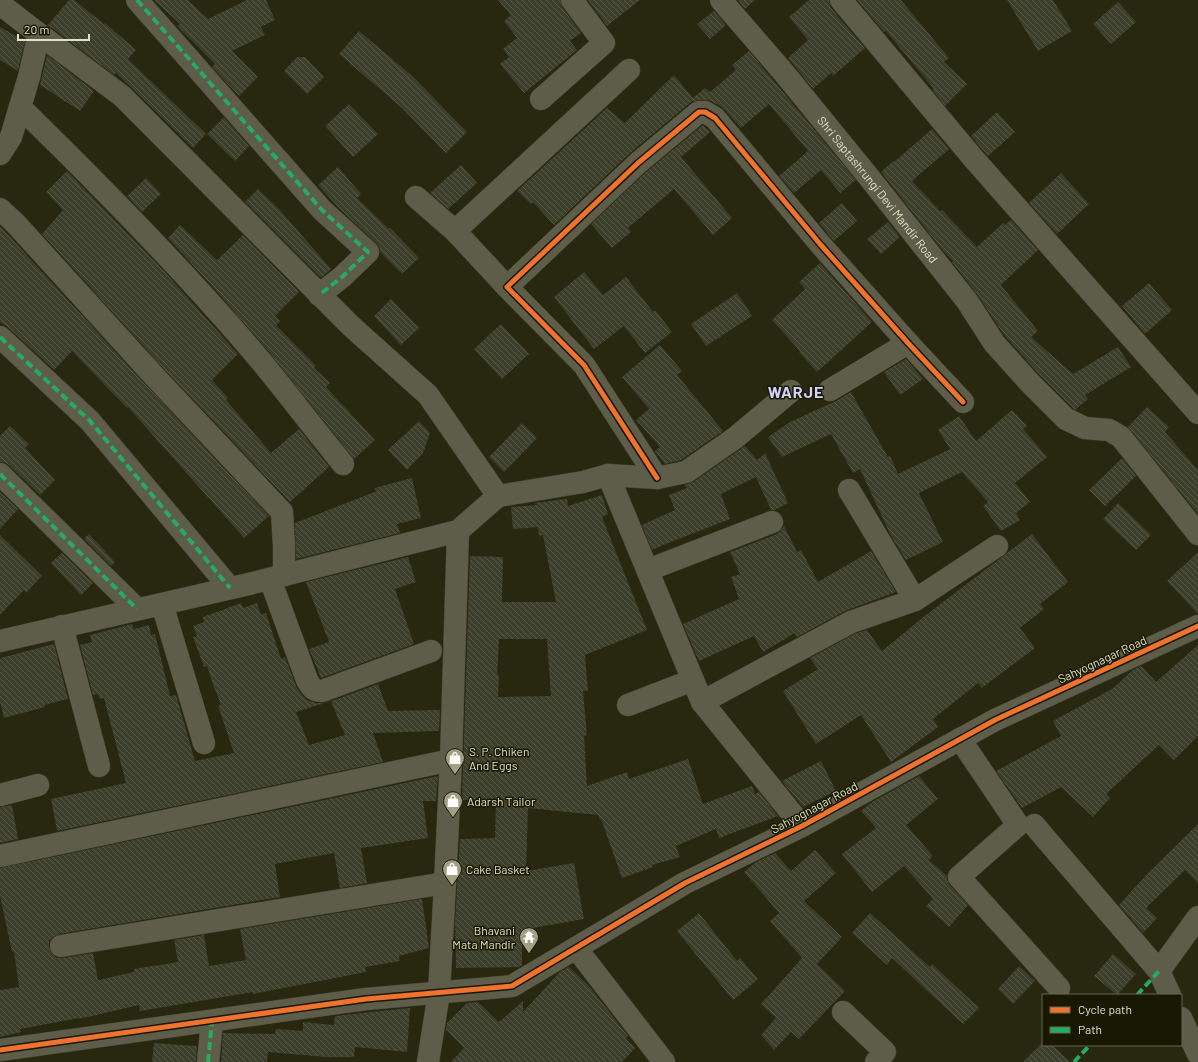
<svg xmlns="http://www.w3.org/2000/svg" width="1198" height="1062" viewBox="0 0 1198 1062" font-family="Barlow,sans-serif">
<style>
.building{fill:url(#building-back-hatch);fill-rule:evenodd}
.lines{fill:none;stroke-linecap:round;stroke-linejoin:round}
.minor-casing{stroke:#434331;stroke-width:23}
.minor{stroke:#5e5d49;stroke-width:22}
.quiet{stroke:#26ab63;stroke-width:4;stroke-dasharray:8 4;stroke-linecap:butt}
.cycleway-casing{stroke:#191903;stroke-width:8}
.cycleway{stroke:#ef722f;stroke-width:5}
.labels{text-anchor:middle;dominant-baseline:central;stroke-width:3;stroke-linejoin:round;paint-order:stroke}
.street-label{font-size:12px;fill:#e1e1c4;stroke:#191903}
.poi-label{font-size:12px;fill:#e1e1c4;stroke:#191903;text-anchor:start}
.district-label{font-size:16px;font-weight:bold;letter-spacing:1px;fill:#d2d0fc;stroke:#191903}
</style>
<defs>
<pattern id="building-back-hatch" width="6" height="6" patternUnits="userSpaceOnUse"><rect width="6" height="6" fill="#3b3f2b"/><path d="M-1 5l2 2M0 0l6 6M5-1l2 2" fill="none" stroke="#575a48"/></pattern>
</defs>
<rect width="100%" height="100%" fill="#282710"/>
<!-- building -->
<g class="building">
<polygon points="69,0 74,0 104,24 105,23 136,50 128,59 206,134 193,148 116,73 114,75 48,25"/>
<polygon points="154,0 188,0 208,19 247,0 266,0 275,20 261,27 265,35 232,51 258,77 239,96 212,67 215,64 177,26 180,24"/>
<polygon points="498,0 560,0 562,7 581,33 570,41 577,50 524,93 500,64 509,57 503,49 517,38 504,21 511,15"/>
<polygon points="588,0 640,0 607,26"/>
<polygon points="738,0 755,0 745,9"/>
<polygon points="809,0 829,0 831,8 865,48 833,76 831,73 813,89 788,58 808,40 789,17"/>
<polygon points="857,0 901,0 949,58 944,62 967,84 945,106 932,90 934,89 886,31 884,32"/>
<polygon points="1007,0 1053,0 1072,31 1038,51"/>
<polygon points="1118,2 1136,22 1111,44 1093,24"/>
<polygon points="714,11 726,25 710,39 697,24"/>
<polygon points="0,27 25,41 18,71 0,60"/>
<polygon points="359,31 411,75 467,132 446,153 402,108 339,54"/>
<polygon points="749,51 856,180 840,193 821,170 794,193 779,176 808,151 769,104 741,128 722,107 711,101 705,100 698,100 691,102 629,154 554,225 533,202 531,204 517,191 607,108 625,123 674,75 693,98 705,88 710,92 736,70 732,65"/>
<polygon points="47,55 94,91 80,111 40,85"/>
<polygon points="297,57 305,57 324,77 307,94 284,71"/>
<polygon points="349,104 378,134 353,157 325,126"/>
<polygon points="997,112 1015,132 988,156 971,136"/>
<polygon points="224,117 249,146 235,161 207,134"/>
<polygon points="703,125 710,132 681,157 732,218 713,235 674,189 628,228 631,232 612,248 591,224 646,172"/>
<polygon points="932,129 949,149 912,181 940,211 942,210 977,247 1003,223 1005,225 1011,220 1038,250 1001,285 1038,331 1031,337 1073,374 1118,347 1131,367 1085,395 1088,399 1075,410 1038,373 1004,335 977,294 952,262 953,261 944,252 881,172 893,161 894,162"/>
<polygon points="461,165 477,183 448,209 430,193"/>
<polygon points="338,167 361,194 357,198 389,229 390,228 419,258 402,274 380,252 380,248 376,243 337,206 318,185"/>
<polygon points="67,171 164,271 238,354 212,380 228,398 226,400 271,453 299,429 329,467 290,502 164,369 42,234 63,210 46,192"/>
<polygon points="1061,173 1089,204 1057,234 1029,203"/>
<polygon points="146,178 161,194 142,212 127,196"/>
<polygon points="258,189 278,208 331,269 321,278 245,202"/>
<polygon points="842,203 857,221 834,241 819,223"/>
<polygon points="888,222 900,237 881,254 867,239"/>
<polygon points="180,225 217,260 243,235 299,292 275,316 280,321 276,325 316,366 314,368 330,383 326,387 375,440 354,459 269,352 212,286 168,238"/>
<polygon points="0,226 146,385 269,516 244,538 128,407 127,408 72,351 54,370 9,328 0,322"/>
<polygon points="820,263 872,322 817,372 799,352 800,351 772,320 805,289 799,282"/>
<polygon points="584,272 603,295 626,277 653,312 655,310 672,332 645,353 624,326 594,349 554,297"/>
<polygon points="1149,283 1172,310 1145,334 1122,306"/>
<polygon points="737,293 752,316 706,346 691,324"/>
<polygon points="391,299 419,328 401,345 374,316"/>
<polygon points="501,324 529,354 502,379 474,349"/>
<polygon points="660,345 682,371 677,375 723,431 681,460 665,464 655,451 660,447 636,420 649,409 622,377"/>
<polygon points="906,359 923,379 900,395 884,372"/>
<polygon points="851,392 888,457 890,456 898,474 950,449 938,430 959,416 976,441 1012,410 1027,426 1023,429 1047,457 1015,483 1030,502 1016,513 1020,520 1001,531 983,506 988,502 962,472 919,493 943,542 906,560 890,534 860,469 853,473 831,434 782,457 768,437 790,422 836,401"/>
<polygon points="1147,407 1169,427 1165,432 1198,470 1198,514 1128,427"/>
<polygon points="419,421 430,433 423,453 407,470 388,450"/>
<polygon points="522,423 537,438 504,472 489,457"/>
<polygon points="10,426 29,444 25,448 55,480 40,495 9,465 4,462 0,462 0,436"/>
<polygon points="745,446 757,460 765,453 788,503 775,510 771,510 756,477 721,494 730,519 668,543 652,550 642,525 675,510 669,495 687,488 684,485 693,482"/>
<polygon points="1122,458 1136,476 1105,506 1089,490"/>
<polygon points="412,478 421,518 397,524 400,533 296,559 295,523 377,491 374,488"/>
<polygon points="0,492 18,509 0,529"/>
<path d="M602,495L608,514L602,517L647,630L585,655L588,691H583L587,735L584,736L587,786L627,772L629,779L688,759L703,804L752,786L755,794L759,792L778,816L719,838L716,829L676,846L680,857L652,865L653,867L622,878L601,819L600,820L598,815L528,808L526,871L574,863L584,919L522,930V965L520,967L456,968L455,922L460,839L495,838L496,800H462L470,556L503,557L502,602H556L543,535L539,536L538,527L513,529L511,507L537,505L534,503L567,499L568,506ZM499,639H547L551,696L498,697L499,675H497Z"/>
<polygon points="1118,503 1151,535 1136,550 1103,519"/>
<polygon points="784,526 797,552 801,550 818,582 871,551 896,592 845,611 797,637 795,633 763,652 754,636 699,661 683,624 739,599 731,577 740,574 730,552 777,534 781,530"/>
<polygon points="89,534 115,562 111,566 84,539"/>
<polygon points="1032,534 1068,582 1040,604 1044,609 1020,628 1035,648 982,688 978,683 933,719 938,727 891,762 861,715 816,744 783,691 818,669 810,658 856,633 867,630 882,651 926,615"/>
<polygon points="0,535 42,576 26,593 24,590 0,615"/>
<polygon points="1198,552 1198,614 1167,581"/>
<polygon points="62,553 93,583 81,595 51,563"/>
<polygon points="408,557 416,582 395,589 414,644 321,678 309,649 329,642 306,582"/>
<path d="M241,603L243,608L257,603L261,615L266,613L281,659L285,657L296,686L301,694L307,700L316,703H326L378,684L388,711L440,710L439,731L373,733L383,762L57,831L51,799L126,783L104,698L100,699L98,694L93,695L80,645L92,642L90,635L132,624L134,629L149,625L151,635L155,634L170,696L176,695L195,761L234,753L218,706L221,705L214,687L207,666L204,667L193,637L197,636L193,626L204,622L203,617ZM331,701L345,735L309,745L296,712Z"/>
<polygon points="54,644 68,699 44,705 45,707 4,718 0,702 0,658"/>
<polygon points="1198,645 1198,736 1174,760 1159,745 1106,794 1110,798 1093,817 1061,787 1022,808 996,771 1061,736 1053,721 1112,689 1133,670 1141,666 1156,682"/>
<polygon points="821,761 836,791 803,807 782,781"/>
<polygon points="438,776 436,801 423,801 428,838 361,848 367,883 340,888 334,853 275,864 280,897 59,934 53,937 49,941 49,948 52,954 57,958 63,958 93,953 98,980 134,972 134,969 178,962 174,940 204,935 209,966 246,960 240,929 422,899 429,948 399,956 400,961 365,967 366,972 253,994 253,992 140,1011 139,1005 79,1019 79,1018 20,1029 21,1032 0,1037 0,990 19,987 14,951 12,952 0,896 0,868"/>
<polygon points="919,776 938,799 906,825 933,856 929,860 947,876 947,880 950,885 968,905 949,927 926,906 933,899 904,866 872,892 842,854 876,828 861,811 872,802"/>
<polygon points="12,805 18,839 0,843 0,807"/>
<polygon points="1198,824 1198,883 1185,870 1146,908 1157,918 1143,933 1119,905 1147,874"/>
<polygon points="815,850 836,873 804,901 842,937 817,964 845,991 799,1039 791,1032 774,1050 761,1035 776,1018 761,1004 802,958 770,921 779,913 744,872 756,862 775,853 791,871"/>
<polygon points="699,913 737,961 740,958 758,979 733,1000 677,931"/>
<polygon points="870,913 930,967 932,964 979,1008 963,1024 892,958 887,965 852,933"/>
<polygon points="1113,954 1136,974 1117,995 1094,976"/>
<polygon points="1019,966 1035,981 1013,1004 998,989"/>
<polygon points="569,967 590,987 628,1036 626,1039 635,1048 622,1062 451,1062 464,1048 446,1030 447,1023 467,1003 478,1002 499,1022 523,1001 523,1012 561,971"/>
<polygon points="410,1008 407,1052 355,1047 354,1057 326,1057 268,1052 267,1062 221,1062 223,1033 275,1034 276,1029 303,1031 303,1022 334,1025 335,1016"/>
<polygon points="1043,1042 1043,1045 1052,1045 1070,1062 1023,1062"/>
<polygon points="154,1043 197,1046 196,1062 152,1062"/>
</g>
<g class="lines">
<!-- minor casing -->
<g class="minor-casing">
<g id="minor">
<polyline points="137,0 322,210 368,252 342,277 319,295"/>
<path id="s1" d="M721,0L784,73L868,176L967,301L994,343L1029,382L1066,419L1085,428L1109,430L1121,437L1198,534"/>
<polyline points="841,0 973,158 1198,413"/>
<polyline points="0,4 39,34 29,77 11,137 0,154"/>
<polyline points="39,34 122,96 351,326 428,395 498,496"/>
<polyline points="541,99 604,43 572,0"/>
<path d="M20,107C103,188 185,271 260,360C288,394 315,430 343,464"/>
<polyline points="416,197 455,231"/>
<polyline points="0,209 16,224 155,377 282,512 284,546 284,575"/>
<polyline points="507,287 455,231 629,70"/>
<polyline points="0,337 90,421 230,588"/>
<polyline points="830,390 908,343"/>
<polyline points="0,474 137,609"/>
<polyline points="608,475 702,702 851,622 915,600 997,546"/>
<polyline points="657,478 584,365 507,287 638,163 699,112 705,112 715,118 820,244 908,343 963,402"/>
<polyline points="849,490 915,600"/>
<polyline points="648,570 772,522"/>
<path d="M270,579L307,680C311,687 313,691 322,691L431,651"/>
<polyline points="162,604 204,743"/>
<polyline points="62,626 99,766"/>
<polyline points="0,641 249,584 458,531 498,496 583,482 608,475 657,478 686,472 735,438 791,391"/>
<polyline points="702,702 802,826"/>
<polyline points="628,705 693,680"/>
<polyline points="960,739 1018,825 959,877 1059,988"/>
<polyline points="0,795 38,785"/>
<polyline points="1034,825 1159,971 1170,995"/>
<polyline points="0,856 451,760"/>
<polyline points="61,946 445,883"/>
<polyline points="576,948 664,1062"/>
<polyline points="1159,971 1198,917"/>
<polyline points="843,1012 885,1052 876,1062"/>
<polyline points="1181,1018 1198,1054"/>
<polyline points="0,1050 366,999 512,986 685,883 802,826 995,720 1198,626"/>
<polyline points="208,1062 212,1021"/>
<polyline points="428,1062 439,993 445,883 451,760 458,531"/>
</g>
</g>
<!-- minor -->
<use href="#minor" class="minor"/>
<!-- quiet -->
<g class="quiet">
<polyline points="137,0 322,210 368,252 342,277 319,295"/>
<polyline points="0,337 90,421 230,588"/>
<polyline points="0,474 137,609"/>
<polyline points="1137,995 1159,971"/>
<polyline points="208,1062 212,1021"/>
<polyline points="1074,1062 1090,1045"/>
</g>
<!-- cycleway casing -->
<g class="cycleway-casing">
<g id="cycleway">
<polyline points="657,478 584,365 507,287 638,163 699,112 705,112 715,118 820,244 908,343 963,402"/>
<polyline points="0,1050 366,999 512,986 685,883 802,826 995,720 1198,626"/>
</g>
</g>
<!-- cycleway -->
<use href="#cycleway" class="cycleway"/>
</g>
<!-- icons -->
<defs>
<g id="shop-pin" transform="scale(1)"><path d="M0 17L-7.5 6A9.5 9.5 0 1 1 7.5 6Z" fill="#a0a085" stroke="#191903"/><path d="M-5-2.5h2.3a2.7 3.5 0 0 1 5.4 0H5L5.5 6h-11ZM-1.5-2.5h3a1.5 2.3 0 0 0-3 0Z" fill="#fff"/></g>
<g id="temple-pin" transform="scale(1)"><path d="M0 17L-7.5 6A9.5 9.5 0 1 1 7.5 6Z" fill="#a0a085" stroke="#191903"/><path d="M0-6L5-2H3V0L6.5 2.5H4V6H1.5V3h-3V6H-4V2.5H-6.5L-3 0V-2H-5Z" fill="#fff"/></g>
</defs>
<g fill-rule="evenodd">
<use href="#shop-pin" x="455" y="758"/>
<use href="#shop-pin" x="453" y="801"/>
<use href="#shop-pin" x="452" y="869"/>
<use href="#temple-pin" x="529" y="937"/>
</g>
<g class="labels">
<!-- street labels -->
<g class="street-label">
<text stroke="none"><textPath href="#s1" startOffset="246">Shri Saptashrungi Devi Mandir Road</textPath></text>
<text transform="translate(1102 659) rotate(-25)">Sahyognagar Road</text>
<text transform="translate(814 807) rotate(-28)">Sahyognagar Road</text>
</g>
<!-- poi labels -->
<g class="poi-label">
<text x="469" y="751">S. P. Chiken<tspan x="469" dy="14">And Eggs</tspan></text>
<text x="467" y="801">Adarsh Tailor</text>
<text x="466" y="869">Cake Basket</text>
<text x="515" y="930" text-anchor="end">Bhavani<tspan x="515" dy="14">Mata Mandir</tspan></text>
</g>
<!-- district labels -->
<g class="district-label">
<text x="796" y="391">WARJE</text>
</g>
</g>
<!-- legend -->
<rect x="1042" y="994" width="140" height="52" fill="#191903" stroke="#696950"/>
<rect x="1050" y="1007" width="20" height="6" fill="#ef722f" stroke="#696950"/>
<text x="1078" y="1014" font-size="12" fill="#e1e1c4">Cycle path</text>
<rect x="1050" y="1027" width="20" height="6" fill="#26ab63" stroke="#696950"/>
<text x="1078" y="1034" font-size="12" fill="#e1e1c4">Path</text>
<!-- scale -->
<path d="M18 34v6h71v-6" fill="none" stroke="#e1e1c4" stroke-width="2"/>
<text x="24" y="34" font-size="12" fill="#e1e1c4" stroke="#191903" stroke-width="3" paint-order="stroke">20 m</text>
</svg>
